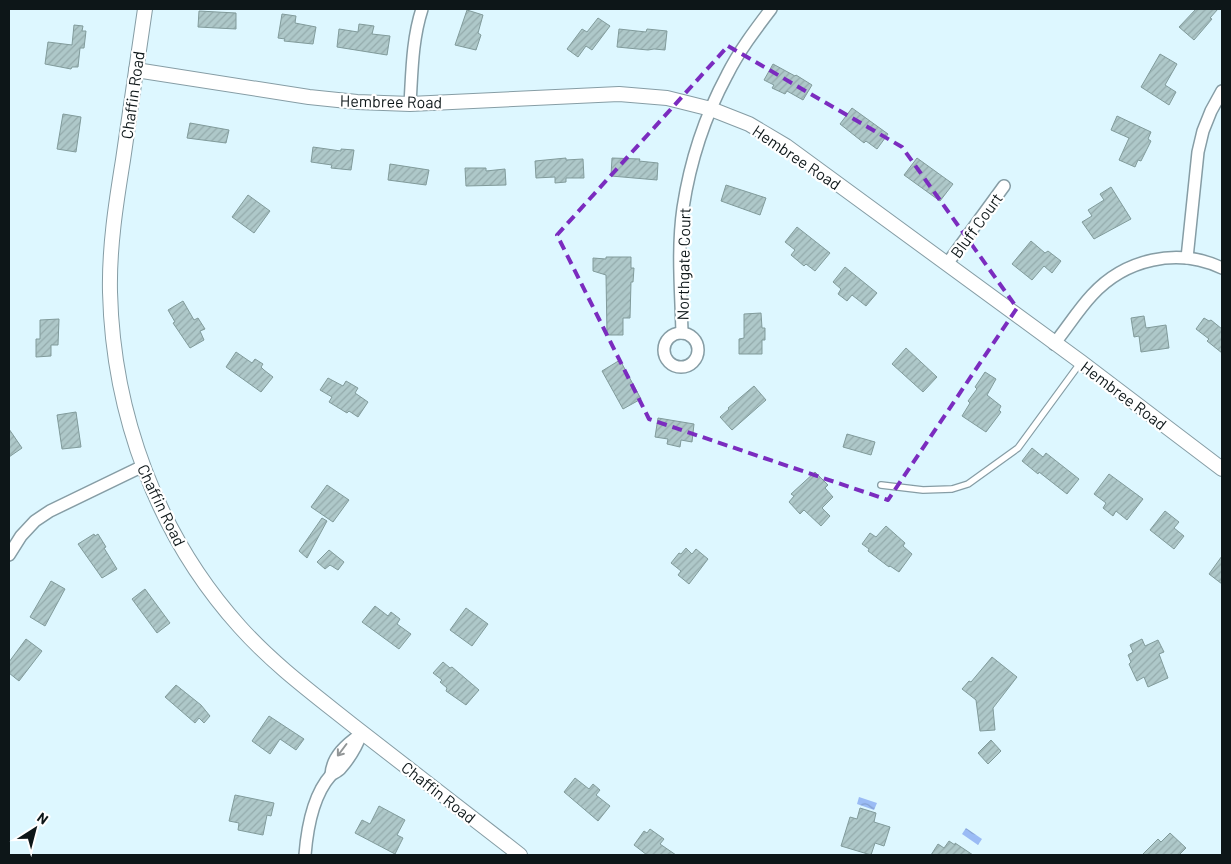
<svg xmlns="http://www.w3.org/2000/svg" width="1231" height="864" viewBox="0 0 1231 864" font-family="Barlow,sans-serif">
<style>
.water{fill:url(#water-waves)}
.building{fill:url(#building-hatch);stroke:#819b9b}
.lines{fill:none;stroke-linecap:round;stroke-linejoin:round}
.service-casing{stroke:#869da5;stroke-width:8}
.minor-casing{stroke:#869da5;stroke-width:14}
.tertiary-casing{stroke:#869da5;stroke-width:16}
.service{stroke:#fff;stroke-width:5.5}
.minor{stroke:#fff;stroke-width:11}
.tertiary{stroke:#fff;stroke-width:14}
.oneway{stroke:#929697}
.marked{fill:none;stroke:#7b2cbf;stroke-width:4;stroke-dasharray:10 6;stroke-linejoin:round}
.labels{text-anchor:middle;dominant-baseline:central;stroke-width:4.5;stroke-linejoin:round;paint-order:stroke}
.street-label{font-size:16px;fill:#0d1618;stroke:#fff}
</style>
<defs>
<pattern id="water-waves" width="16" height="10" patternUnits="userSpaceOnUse" patternTransform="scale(1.25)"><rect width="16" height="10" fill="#9abbf5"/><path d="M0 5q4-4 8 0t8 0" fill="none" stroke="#84a0d1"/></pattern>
<pattern id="building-hatch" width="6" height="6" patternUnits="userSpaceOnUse" patternTransform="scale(1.25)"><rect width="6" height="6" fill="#aec8c9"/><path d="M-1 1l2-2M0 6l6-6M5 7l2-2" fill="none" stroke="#94abac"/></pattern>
</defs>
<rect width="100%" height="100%" fill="#ddf7ff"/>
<!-- water -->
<g class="water">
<polygon points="859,797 877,803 874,810 857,804"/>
<polygon points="966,828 982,839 978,845 962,834"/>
</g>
<!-- building -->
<g class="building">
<polygon points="1196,9 1218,9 1210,18 1212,19 1194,40 1179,27"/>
<polygon points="467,10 483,15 478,33 481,35 476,50 455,45"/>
<polygon points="199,11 236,13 236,29 198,27"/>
<polygon points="282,14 296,16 295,23 316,27 313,44 284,41 285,39 278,38"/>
<polygon points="598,18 610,26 592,50 586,46 578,57 567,49 582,29 587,32"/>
<polygon points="359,24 374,26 372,34 390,36 387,55 337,47 339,29 358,32"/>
<polygon points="74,25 83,26 82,31 86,31 84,48 80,48 78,67 72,67 71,69 45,64 48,42 72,45"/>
<polygon points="619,29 646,32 647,29 667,31 665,50 654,49 648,50 617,47"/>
<polygon points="1160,54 1177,64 1165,85 1176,92 1169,105 1141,87"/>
<polygon points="773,64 795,76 796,75 812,85 803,100 787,91 785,94 772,88 774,85 764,80"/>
<polygon points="852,108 888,134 877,149 866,141 864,143 840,124"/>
<polygon points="63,114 81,117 76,152 57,149"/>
<polygon points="1117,116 1151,132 1148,139 1151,141 1141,161 1138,160 1135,167 1119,160 1129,138 1111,130"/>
<polygon points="190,123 229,130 226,143 187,138"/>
<polygon points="313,147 341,151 341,149 354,150 351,170 331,168 332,165 311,162"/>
<polygon points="566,158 566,160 583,159 584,178 566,178 566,182 555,183 555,177 536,178 535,161"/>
<polygon points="612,158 640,159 639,161 658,163 657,180 611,176"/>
<polygon points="917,158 953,184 940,201 904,175"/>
<polygon points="390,164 429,170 426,185 388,180"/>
<polygon points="465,168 486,168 486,171 505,169 506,185 466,186"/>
<polygon points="726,185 766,198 760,215 721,201"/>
<polygon points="1111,187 1131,219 1094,239 1082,222 1092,216 1088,210 1104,200 1100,194"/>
<polygon points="248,195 270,211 254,233 232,217"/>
<polygon points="797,227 830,253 815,271 806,264 804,266 791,255 795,250 785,242"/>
<polygon points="1031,241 1045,253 1048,251 1061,261 1052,273 1044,266 1032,280 1012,264"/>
<polygon points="606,257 631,257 631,268 634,268 633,282 631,282 630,318 623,318 623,335 607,335 606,275 593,271 593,258 606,259"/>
<polygon points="845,267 877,293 866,306 852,295 847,301 838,294 841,289 833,282"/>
<polygon points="183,301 194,320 198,318 205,329 200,331 204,340 190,348 173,323 175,322 168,310"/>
<polygon points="761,313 762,328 765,328 765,340 762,340 762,354 739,354 739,339 744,338 744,314"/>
<polygon points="1144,316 1146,328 1166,325 1169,348 1141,352 1139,336 1134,337 1131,318"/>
<polygon points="1204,318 1209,321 1211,320 1222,329 1222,353 1207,341 1209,339 1196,329"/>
<polygon points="59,319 58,345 51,345 51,356 36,357 36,339 40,339 40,320"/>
<polygon points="906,348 937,377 923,392 892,364"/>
<polygon points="236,352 252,363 255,359 263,364 261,367 264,370 273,377 261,392 226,367"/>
<polygon points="620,360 641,399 623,409 602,371"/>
<polygon points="985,372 996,379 987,395 1001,406 999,410 1001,412 986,432 962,416 970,403 968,401 977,389 975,387"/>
<polygon points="328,378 343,386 346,381 358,388 355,393 368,402 358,417 349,411 347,413 329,402 332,397 320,390"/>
<polygon points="754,386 766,400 732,430 720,417 729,409 728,408"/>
<polygon points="76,412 81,447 62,449 57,415"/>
<polygon points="658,418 694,424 692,442 681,440 680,447 667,444 668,439 655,437"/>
<polygon points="9,429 22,448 9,457"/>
<polygon points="847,434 875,442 871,455 843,447"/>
<polygon points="1032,448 1043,457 1046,453 1079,479 1067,494 1039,472 1038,474 1022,461"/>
<polygon points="815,472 828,485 825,488 833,497 822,508 830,516 821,526 804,510 800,514 789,502 794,496 791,494"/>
<polygon points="1109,474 1143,499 1127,520 1116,511 1113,516 1103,508 1106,503 1094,494"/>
<polygon points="327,485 349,500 333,522 311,507"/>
<polygon points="1165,511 1179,522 1174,528 1184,536 1174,549 1150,530"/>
<polygon points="322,518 327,521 307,558 299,551"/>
<polygon points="886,526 905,543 903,546 912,554 899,572 890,566 889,567 868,551 869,549 862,544 870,533 876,537"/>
<polygon points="94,534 95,536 98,534 106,547 104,548 117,569 102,578 78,544"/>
<polygon points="686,548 692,554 696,549 708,559 689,584 678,575 681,571 671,563 679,553 681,554"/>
<polygon points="329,550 344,562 338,570 330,565 325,569 317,562"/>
<polygon points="1222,556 1222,584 1209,574"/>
<polygon points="51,581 65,589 45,626 30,617"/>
<polygon points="145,589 170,623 157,633 132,599"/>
<polygon points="375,606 388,616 391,612 400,619 397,624 411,634 399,649 362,622"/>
<polygon points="466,608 488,624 472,646 450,630"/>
<polygon points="26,639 42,651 19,681 9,673 9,662"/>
<polygon points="1142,639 1145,646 1158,640 1164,652 1159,654 1168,678 1148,687 1144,677 1137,681 1129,664 1131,662 1128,655 1133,652 1130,645"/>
<polygon points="992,657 1017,677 993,708 995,730 980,731 976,700 962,689 969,681 971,682"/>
<polygon points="443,662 450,668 452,667 479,690 466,705 446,691 447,688 440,682 442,680 433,673"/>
<polygon points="176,685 201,705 210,716 204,723 199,718 195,723 165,697"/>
<polygon points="269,716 304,739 296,750 280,739 270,754 252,741"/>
<polygon points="991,740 1001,751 988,764 978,753"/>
<polygon points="575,778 589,789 593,784 600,790 596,795 610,806 598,821 564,792"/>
<polygon points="235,795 274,803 271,816 267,815 263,835 238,830 239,823 229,821"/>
<polygon points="379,806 405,820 397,835 403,838 395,854 355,833 362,820 370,824"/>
<polygon points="860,808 876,813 874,822 890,827 884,846 875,843 871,855 841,846 850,817 857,819"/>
<polygon points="650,829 664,839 660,844 676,855 647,855 634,845 644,831 647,833"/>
<polygon points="1170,833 1186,848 1179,855 1142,855 1158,839 1161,842"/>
<polygon points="949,841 955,845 955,843 973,855 931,855 938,844 944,848"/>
</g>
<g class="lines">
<!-- service casing -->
<g class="service-casing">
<polyline id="service" points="881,485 923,490 952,489 968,484 1018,448 1081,362"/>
</g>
<!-- minor casing -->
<g class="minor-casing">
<g id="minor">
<path d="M410,104C412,72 412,40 422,9"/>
<polyline points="1187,258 1198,152 1203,131 1211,111 1222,91"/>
<polyline points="947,264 1004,186"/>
<circle cx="681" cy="350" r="17"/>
<path d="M682,333C681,292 677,249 683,208C690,162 705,116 727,75C739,51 755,30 771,9"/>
<path d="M1054,344C1067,328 1078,310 1092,295C1125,259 1177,247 1222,268"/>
<polyline points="9,555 21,536 35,521 50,511 143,466"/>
<path d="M331,775C332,756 347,744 361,734"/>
<path d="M305,855C307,830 313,795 331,775C334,773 338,771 340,769C350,758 357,746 362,732"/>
</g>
</g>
<!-- tertiary casing -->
<g class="tertiary-casing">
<g id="tertiary">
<path d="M145,9C138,59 130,110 123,160C116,203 109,248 110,292C113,414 157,535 240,627C274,665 315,695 355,727C410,770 465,812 520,855"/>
<polyline points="136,70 309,97 357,102 410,104 619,94 667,98 711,109 749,124 786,146 1081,362 1222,469"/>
</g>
</g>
<!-- service -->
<use href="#service" class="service"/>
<!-- minor -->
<use href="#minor" class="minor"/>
<!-- tertiary -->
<use href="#tertiary" class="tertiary"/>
</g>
<!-- one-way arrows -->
<defs><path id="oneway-shaft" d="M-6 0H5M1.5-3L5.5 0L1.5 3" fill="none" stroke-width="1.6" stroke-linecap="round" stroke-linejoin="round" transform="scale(1.25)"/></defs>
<use class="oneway" href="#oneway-shaft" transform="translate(342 750) rotate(127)"/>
<!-- marked area -->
<path class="marked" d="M728,46L902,147L1017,308L888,500L649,419L557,235Z"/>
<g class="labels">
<!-- street labels -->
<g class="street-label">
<text transform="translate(132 95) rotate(-82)">Chaffin Road</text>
<text transform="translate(391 101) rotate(1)">Hembree Road</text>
<text transform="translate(797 157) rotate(34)">Hembree Road</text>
<text transform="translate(976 225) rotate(-54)">Bluff Court</text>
<text transform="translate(683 264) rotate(-89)">Northgate Court</text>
<text transform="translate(1124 395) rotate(37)">Hembree Road</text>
<text transform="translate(162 505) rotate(64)">Chaffin Road</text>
<text transform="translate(439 792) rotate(38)">Chaffin Road</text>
</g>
</g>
<!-- border -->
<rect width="1231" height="864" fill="none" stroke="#0d1618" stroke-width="20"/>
<!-- north arrow -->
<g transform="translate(35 829) rotate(36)" stroke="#ffffff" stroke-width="4" paint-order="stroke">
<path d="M0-4L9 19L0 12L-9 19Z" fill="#0d1618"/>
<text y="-8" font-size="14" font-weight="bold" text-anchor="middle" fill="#0d1618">N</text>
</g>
</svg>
